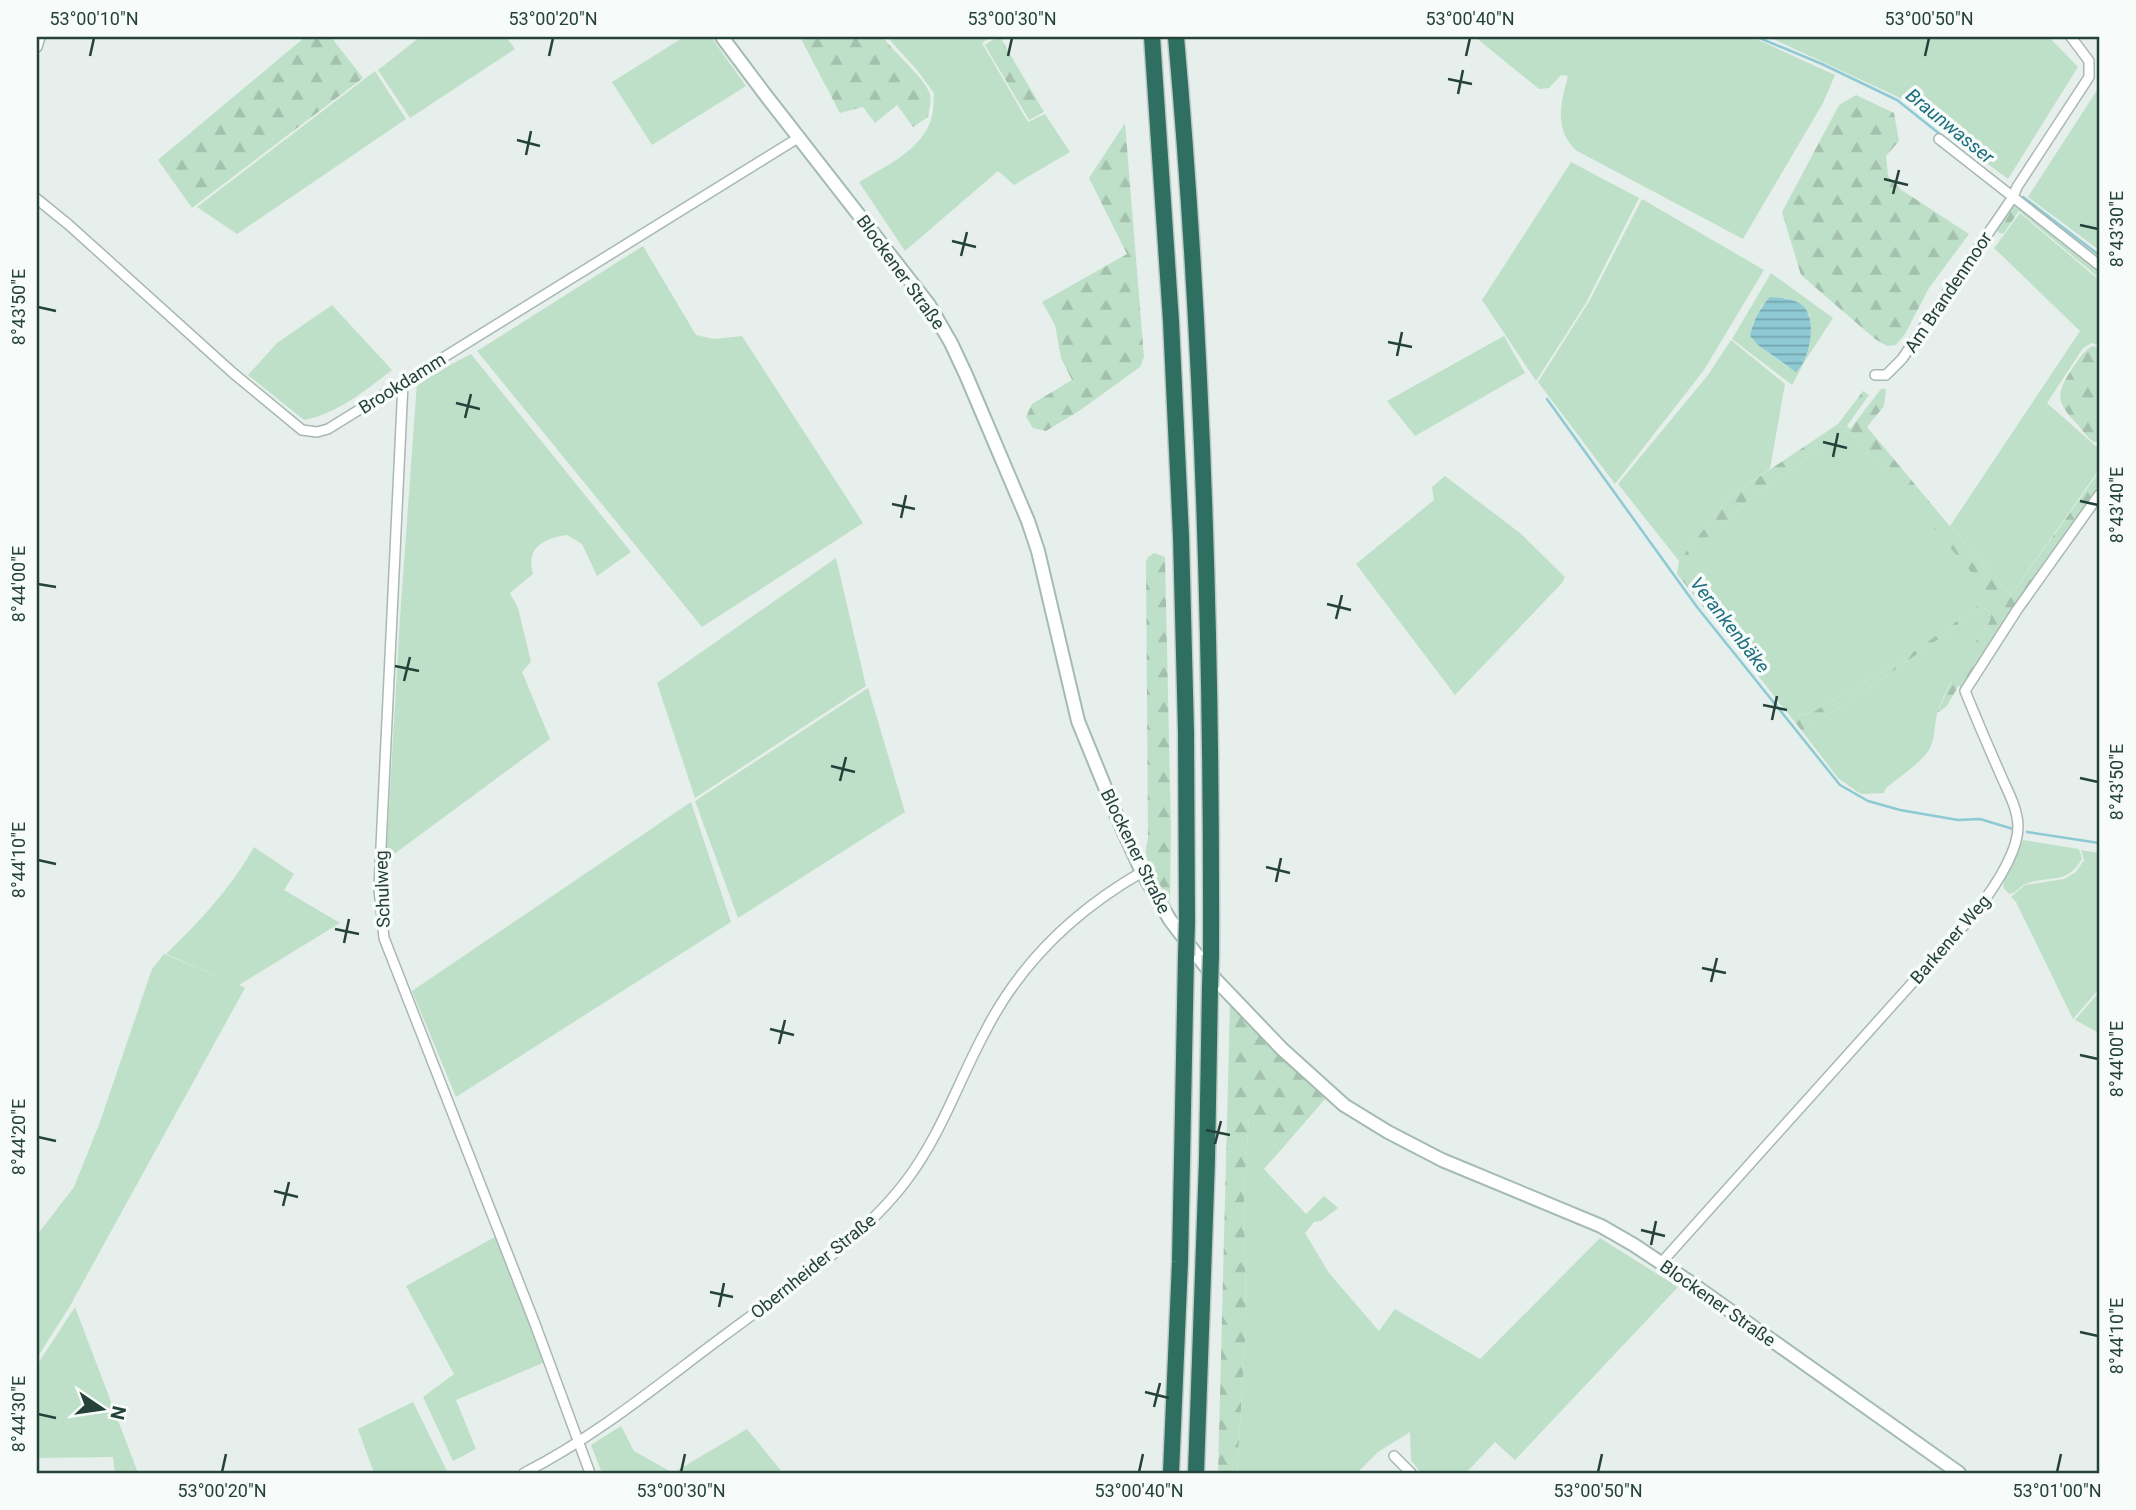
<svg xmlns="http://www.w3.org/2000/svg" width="2136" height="1510" viewBox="0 0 2136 1510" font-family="Roboto,sans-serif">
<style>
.grass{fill:#bfe0c8;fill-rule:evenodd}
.forest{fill:url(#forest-firs);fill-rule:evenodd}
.water{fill:url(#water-rules)}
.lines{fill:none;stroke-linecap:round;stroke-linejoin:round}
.stream{stroke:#8ec9d4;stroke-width:2.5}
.street-casing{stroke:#a8b8b2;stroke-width:12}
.secondary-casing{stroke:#a4bbb3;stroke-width:16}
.highway-casing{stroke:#c2cac8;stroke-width:19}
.street{stroke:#fff;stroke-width:9}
.secondary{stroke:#fff;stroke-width:12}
.highway{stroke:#2f6f62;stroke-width:16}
.highway-bridge-casing{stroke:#c2cac8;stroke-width:19;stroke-linecap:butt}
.highway-bridge{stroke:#2f6f62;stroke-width:16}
.ticks{fill:none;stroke:#24423a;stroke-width:2.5}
.labels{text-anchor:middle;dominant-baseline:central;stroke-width:7;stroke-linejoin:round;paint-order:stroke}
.street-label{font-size:18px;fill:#24423a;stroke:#f7fbf9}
.water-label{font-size:19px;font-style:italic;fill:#1c6f80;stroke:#f7fbf9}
.neatline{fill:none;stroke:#24423a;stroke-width:2.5}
.ticks-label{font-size:18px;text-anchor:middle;fill:#24423a}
</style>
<defs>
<pattern id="forest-firs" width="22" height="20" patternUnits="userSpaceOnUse" patternTransform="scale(1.75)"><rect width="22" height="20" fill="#bfe0c8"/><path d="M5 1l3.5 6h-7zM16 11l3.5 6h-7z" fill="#a4c1ad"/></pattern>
<pattern id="water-rules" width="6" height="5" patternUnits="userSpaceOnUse" patternTransform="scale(1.75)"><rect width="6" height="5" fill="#8ec9d4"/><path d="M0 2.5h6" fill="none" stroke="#74a5ad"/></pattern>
</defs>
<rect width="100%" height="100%" fill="#e6efeb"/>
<!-- grass -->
<g class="grass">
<polygon points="420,37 506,37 515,49 410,118 378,70"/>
<polygon points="684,37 711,37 746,86 652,145 612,82"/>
<path d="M887,37H990L982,43L1028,122L1045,114L1070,152L1014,185L998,171L905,251L859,182C885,167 925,148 932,116C934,109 933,100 934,93L916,69Z"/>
<path d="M1475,37H1752L1835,75L1823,103L1743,239L1577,151C1553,131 1561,102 1568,76L1561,75L1549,88L1539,89Z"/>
<polygon points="1769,37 2049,37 2078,67 2008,179 1898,97"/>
<polygon points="375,71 406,119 237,234 197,207"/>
<polygon points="2099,87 2099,250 2028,197"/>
<polygon points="1571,162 1639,198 1586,303 1536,381 1482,300"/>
<polygon points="1642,199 1764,270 1704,370 1615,484 1538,382 1590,300"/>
<polygon points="2020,213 2099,280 2099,346 2092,343 2083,348 2047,403 2099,449 2099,470 2011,595 1950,526 2080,331 1994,248"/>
<polygon points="643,246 696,335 714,339 742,336 863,523 702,627 477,351"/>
<path d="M1771,273L1833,318L1805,361L1792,385L1732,339ZM1786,298L1802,305L1810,316L1788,367L1758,345L1750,336L1753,323L1762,305Z"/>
<path d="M332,305L392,370C366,390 337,414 304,420L248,375L277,343Z"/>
<polygon points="1504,336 1525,373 1415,436 1387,401"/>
<polygon points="1731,340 1785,384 1770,469 1729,497 1679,561 1618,484 1708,375"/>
<path d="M471,354L631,552L597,576L582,544L567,535C545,538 525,547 533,574L510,593L518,608L531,662L522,672L550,739L386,860L400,618L417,382Z"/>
<polygon points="1845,431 1853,434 1984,586 1984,597 1974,609 1903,659 1813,712 1797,716 1695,578 1696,567 1719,543 1727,523 1743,504"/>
<polygon points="1445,476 1520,533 1565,577 1562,583 1455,695 1356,564 1434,500 1432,487"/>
<polygon points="836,558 866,686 695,798 657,683"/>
<path d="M1985,608L1991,613L1990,621C1971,649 1950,678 1938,710C1934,722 1936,736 1930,748C1923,762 1899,777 1886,788L1884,793L1862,794L1856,791L1838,778L1802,731L1861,694L1978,611Z"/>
<polygon points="868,688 905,812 738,918 695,801"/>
<polygon points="691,802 731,922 456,1097 412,991"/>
<path d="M2023,840L2079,849L2082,859C2066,885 2053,875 2028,883C2020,885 2018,893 2009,894L2003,887L2004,881Z"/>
<path d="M254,847L294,874L284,890L340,923L239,985L245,988L70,1306L37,1358V1235L74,1187L100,1122L152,969L164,954L226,980L166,954C200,921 231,888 254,847Z"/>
<polygon points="2081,850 2099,853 2099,989 2073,1019 2016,902 2011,897 2025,885 2064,879 2076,872 2084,860"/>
<polygon points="2099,992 2099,1033 2075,1020"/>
<polygon points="1249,1117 1280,1151 1264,1169 1306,1214 1324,1196 1338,1208 1321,1221 1314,1222 1305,1233 1329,1273 1379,1331 1395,1309 1480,1359 1600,1238 1678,1287 1515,1460 1495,1442 1466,1473 1421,1473 1411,1460 1410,1432 1378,1452 1357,1473 1237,1473 1246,1327 1244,1190"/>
<polygon points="495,1237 545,1362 456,1400 476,1449 453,1461 423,1397 454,1374 406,1286"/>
<polygon points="75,1307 138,1473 115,1473 113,1457 37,1458 37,1365"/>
<polygon points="413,1402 448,1473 374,1473 358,1429"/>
<polygon points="621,1426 634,1451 673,1473 747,1429 783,1473 602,1473 591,1445"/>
</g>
<!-- forest -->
<g class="forest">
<polygon points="305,37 331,37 363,78 192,208 158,160"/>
<path d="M800,37H883C895,54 924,77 930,94C932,100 929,110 928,117L913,127L897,105L875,123L863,107L840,113Z"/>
<polygon points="997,37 1000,37 1044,112 1029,120 985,45"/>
<polygon points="1856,95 1894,113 1899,141 1886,156 1888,176 1900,189 1969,234 1929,288 1905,334 1896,345 1887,346 1875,339 1801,275 1782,212 1839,105"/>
<polygon points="1125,123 1144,357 1140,367 1079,411 1046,431 1033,428 1026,417 1032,404 1072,380 1061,358 1055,325 1042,302 1127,254 1089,178"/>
<polygon points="2016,202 2099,268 2099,278 2019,211 2004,233 2001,234 1996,230"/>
<path d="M2093,346L2099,348V442H2093C2087,437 2083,431 2078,425C2055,401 2055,394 2074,366C2080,358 2084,350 2093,346Z"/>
<path d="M1881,389H1886L1884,406L1867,427L1948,524L2011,595L2099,472V492L1962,691L1959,685L1947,706L1937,713L1958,667L1990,621L1991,613L1985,608L1978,611L1861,694L1802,731L1677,574L1679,561L1729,497L1838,424L1863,391L1869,395L1847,426L1850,429ZM1845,431L1853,434L1983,586L1984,597L1974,609L1903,659L1813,712L1798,716L1695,578L1697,567L1720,543L1727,523L1743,504Z"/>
<path d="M1154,553L1165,557L1171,830L1170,901C1157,887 1140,859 1148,840L1146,562L1148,557Z"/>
<polygon points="1230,1003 1325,1099 1280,1151 1249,1118 1244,1190 1246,1327 1237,1473 1218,1473"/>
</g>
<!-- water -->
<path class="water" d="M1770,297C1780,298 1793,298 1802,305C1818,318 1810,360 1796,372L1758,345L1750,336C1753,321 1759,309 1770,297Z"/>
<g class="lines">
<!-- stream -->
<g class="stream">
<polyline points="1757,37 1822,64 1897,100 1941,135"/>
<polyline points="2023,197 2099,255"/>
<polyline points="1547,399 1697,607 1840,785 1868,801 1900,810 1958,820 1980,819 2013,829"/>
<polyline points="2027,832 2099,843"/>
</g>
<!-- street casing -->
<g class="street-casing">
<g id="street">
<polyline points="2071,37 2089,61 2089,77 2017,187 2013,197 2099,265"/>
<polyline points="37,47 40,37"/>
<polyline points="37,199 69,225 233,373 302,430 317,432 328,429 798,138"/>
<polyline points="1875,375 1886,375 1902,359 2013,197 1939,139"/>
<polyline points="403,383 379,889 384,938 535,1324 590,1473"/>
<path d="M1661,1263L1975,913C1991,892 2018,854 2018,827C2018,808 2006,788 1999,771C1987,744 1976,718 1965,691L2017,610L2099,495"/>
<polyline points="1394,1456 1411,1473"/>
<path d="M524,1473C597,1436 660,1383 725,1335C786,1289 859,1243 906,1181C941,1135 958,1082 985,1032C1020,963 1076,910 1142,872"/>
</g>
</g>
<!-- secondary casing -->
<g class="secondary-casing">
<polyline id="secondary" points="722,37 764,93 929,305 951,343 966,375 1028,521 1038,551 1078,721 1118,819 1142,872 1170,920 1216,980 1282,1049 1344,1105 1388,1132 1442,1160 1601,1226 1634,1245 1691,1283 1959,1473"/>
</g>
<!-- highway casing -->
<g class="highway-casing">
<g id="highway">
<polyline points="1152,37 1171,321 1181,536 1186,732 1187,922"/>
<path d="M1176,37C1203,342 1212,649 1211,955"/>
<polyline points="1171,1473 1180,1262 1186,956"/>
<polyline points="1196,1473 1207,1160 1210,987"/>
</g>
</g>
<!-- street -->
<use href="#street" class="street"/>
<!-- secondary -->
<use href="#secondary" class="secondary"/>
<!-- highway -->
<use href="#highway" class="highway"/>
<!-- highway-bridge casing -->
<g class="highway-bridge-casing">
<g id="highway-bridge">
<polyline points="1186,956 1187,922"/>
<polyline points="1210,987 1211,955"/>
</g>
</g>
<!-- highway-bridge -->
<use href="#highway-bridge" class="highway-bridge"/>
</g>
<!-- ticks -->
<path class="ticks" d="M90,56L94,38M549,56L553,38M1008,56L1012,38M1466,56L1470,38M1925,56L1929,38M1448,79L1472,84M1458,94L1463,70M517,140L540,146M526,155L531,131M1884,179L1908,185M1893,194L1899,170M2080,225L2098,229M952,241L976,247M961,256L967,232M38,307L56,311M1388,342L1412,347M1397,356L1402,332M456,403L480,409M465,418L471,394M1823,442L1847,448M1833,457L1838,433M2080,501L2098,505M892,504L915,509M901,518L906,495M38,584L56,587M1327,604L1351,610M1336,619L1342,595M395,666L419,671M404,681L410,657M1763,705L1787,710M1772,720L1777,696M831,766L855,772M2080,778L2098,782M840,781L846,757M38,860L56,864M1266,867L1290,873M1276,882L1281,858M335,929L359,934M344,943L349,919M1702,968L1726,973M1711,982L1717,958M770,1029L794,1035M779,1044L785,1020M2080,1055L2098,1059M1206,1130L1230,1135M38,1137L56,1141M1215,1144L1221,1121M274,1191L298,1197M283,1206L289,1182M1641,1230L1665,1236M1651,1245L1656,1221M710,1292L733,1297M719,1307L724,1283M2080,1332L2098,1336M1145,1392L1169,1398M1154,1407L1160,1383M38,1414L56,1418M222,1472L226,1454M681,1472L685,1454M1139,1472L1143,1454M1598,1472L1602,1454M2057,1472L2061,1454"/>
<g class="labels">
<!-- street labels -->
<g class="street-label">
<text transform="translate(901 272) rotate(54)">Blockener Straße</text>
<text transform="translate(1948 292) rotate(-56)">Am Brandenmoor</text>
<text transform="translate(402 383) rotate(-32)">Brookdamm</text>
<text transform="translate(1136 851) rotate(64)">Blockener Straße</text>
<text transform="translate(382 889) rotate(-92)">Schulweg</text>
<text transform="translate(1950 939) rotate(-49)">Barkener Weg</text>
<text transform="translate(813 1266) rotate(-39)">Obernheider Straße</text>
<text transform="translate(1718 1303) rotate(35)">Blockener Straße</text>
</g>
<!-- water labels -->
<g class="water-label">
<text transform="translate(1950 126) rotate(39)">Braunwasser</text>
<text transform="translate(1730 625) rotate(52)">Verankenbäke</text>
</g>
</g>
<!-- border -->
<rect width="2136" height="1510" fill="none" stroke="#f7fbf9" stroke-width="77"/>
<!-- north arrow -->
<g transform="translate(102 1409) rotate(103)" stroke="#f7fbf9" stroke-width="5" paint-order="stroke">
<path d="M0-5L12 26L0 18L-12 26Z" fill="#24423a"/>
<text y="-10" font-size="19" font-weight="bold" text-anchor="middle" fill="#24423a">N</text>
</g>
<rect x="38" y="38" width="2060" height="1434" class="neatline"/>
<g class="ticks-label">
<text x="94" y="25">53°00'10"N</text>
<text x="553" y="25">53°00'20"N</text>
<text x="1012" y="25">53°00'30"N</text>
<text x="1470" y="25">53°00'40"N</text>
<text x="1929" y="25">53°00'50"N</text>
<text transform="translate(2117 229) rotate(-90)" y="6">8°43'30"E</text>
<text transform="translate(19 307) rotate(-90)" y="6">8°43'50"E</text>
<text transform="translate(2117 505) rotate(-90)" y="6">8°43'40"E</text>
<text transform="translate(19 584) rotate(-90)" y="6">8°44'00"E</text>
<text transform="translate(2117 782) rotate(-90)" y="6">8°43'50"E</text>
<text transform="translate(19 860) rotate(-90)" y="6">8°44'10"E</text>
<text transform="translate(2117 1059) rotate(-90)" y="6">8°44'00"E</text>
<text transform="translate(19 1137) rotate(-90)" y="6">8°44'20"E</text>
<text transform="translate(2117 1336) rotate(-90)" y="6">8°44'10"E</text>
<text transform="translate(19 1414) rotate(-90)" y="6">8°44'30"E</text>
<text x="222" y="1497">53°00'20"N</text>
<text x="681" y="1497">53°00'30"N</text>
<text x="1139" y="1497">53°00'40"N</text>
<text x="1598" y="1497">53°00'50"N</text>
<text x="2057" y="1497">53°01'00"N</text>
</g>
</svg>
